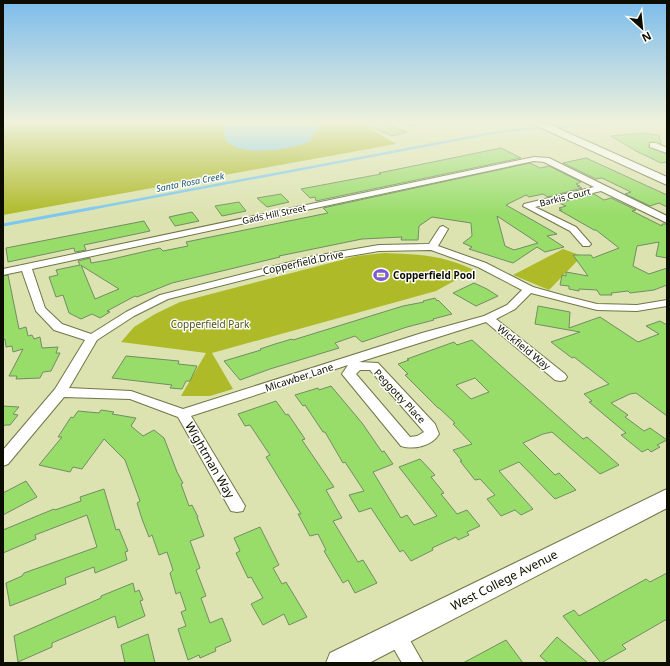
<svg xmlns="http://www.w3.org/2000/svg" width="670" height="666" viewBox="0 0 670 666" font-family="'Noto Sans',sans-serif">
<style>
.green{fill:#aeba28}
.water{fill:#7ac7f3}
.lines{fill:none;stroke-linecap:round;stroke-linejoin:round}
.stream-far1{stroke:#7ac7f3;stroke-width:2.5}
.stream{stroke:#7ac7f3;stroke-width:3}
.building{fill:#98dd6a;stroke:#728d63;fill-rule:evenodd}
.minor-casing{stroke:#707647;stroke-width:2}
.secondary-casing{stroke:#707647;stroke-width:2}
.minor{fill:#fff;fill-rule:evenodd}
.secondary{fill:#fff;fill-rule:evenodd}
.labels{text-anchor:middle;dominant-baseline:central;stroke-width:3;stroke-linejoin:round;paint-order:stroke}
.far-water-label{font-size:9px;font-style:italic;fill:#165371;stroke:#fefffa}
.far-street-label{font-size:9px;fill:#0c0d00;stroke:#fefffa}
.street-label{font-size:10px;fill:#0c0d00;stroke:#fefffa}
.poi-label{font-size:10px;font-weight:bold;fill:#0c0d00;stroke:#fefffa;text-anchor:start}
.park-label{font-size:10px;fill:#4f551d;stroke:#fefffa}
.near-street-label{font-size:12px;fill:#0c0d00;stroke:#fefffa}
</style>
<rect width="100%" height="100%" fill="#dce3b0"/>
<!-- green -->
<g class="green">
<polygon points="3,122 360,122 396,144 3,215"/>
<polygon points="563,249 582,256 549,290 513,275"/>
<path d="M384,253C417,254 443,255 474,270L436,291L212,353L233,389L210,396H181L206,353L121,342L134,327L155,314L180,302L357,256Z"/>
</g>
<!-- water -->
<path class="water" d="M201,122H313L316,124L318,129L312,135L311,141C294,149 238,158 226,140C223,135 225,131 224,126Z"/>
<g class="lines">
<!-- stream-far1 -->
<g class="stream-far1">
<polyline points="551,127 666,122"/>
<polyline points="89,209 498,132 543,127"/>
</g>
<!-- stream -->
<polyline class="stream" points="3,225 94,208"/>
</g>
<!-- building -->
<g class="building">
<polygon points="362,123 389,123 390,126 407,132 392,136"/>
<polygon points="643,133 659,135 661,144 650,142 648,147 667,154 667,162 661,163 636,151 611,136"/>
<polygon points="501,148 521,158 316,201 315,197 310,198 301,189 381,174 379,173"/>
<polygon points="586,158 667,195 667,207 659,203 650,206 625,194 631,192 602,178 596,179 563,163"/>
<path d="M530,163L540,168L549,166L581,182L576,184L580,186H577L582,188L548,197L543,194L529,197L526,195L506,205L557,234L547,236L564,247L545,252L537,247L513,263L469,249L472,247L463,243L472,236L471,223L432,217L419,226L418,240H401L402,237L362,239L279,256L280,257L172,283L137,297L135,296L107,311L110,312L100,318L92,314L81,319L69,313L63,295L56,297L49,277L58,275L56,270L80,265L78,261L90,258L91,263L108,260L160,248L163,251L188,246L186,242L328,213L323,208ZM497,216L538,243L514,250L505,246ZM81,265L82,266L119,289L95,299Z"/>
<polygon points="281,194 289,202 267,207 257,198"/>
<polygon points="594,194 604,200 611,198 636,210 632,211 662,226 662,224 667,224 667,258 656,256 659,242 637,246 633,266 649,274 667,268 667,285 654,290 630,293 628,291 611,293 612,295 600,295 597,290 579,289 579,291 569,289 569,286 560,285 562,275 566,276 566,272 588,276 573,255 591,255 593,258 619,248 596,230 594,230 559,210 562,210 559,208 566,206 559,203"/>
<polygon points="239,202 246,211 222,216 215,206"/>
<polygon points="192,212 199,221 175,226 169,217"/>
<polygon points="144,221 150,231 84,245 86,250 75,252 74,248 8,262 6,248"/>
<polygon points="8,275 19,329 26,327 28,336 32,335 34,339 40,337 42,348 58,347 56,353 60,353 51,371 43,372 40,378 16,379 17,376 9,376 23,349 13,352 12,346 6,347 5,339 3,340 3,276"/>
<polygon points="474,283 487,289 498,296 476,306 453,293"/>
<polygon points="435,298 437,301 438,300 452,314 433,319 434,320 407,327 362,342 355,336 335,343 339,348 270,369 240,380 224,361 261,350 260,349 275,344 292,339 293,340 403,306 424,302 423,301"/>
<polygon points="538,306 570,312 569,328 600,317 638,342 659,334 646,326 660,321 667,325 667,416 636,393 630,394 611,403 628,415 625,417 644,431 650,428 667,440 657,445 660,447 651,452 648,449 642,452 621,435 626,433 589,402 592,401 584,394 609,384 574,357 572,358 551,342 580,332 535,324"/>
<path d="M472,340L583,439L587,437L619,465L600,474L552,432L543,434L523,443L555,475L559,473L576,490L555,499L519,462L499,471L533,509L521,515L515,510L501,516L487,499L495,495L480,479L475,480L460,461H462L453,450L472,444L453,424L455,423L439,408H438L405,375L408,374L398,364L409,360L407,359L454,342L457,345ZM475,378L489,392L471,399L456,385Z"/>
<polygon points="126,356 179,361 178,364 197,366 190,381 186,381 182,389 170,388 172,385 112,378"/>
<polygon points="331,386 362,423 382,452 384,451 393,464 373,472 401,518 407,515 414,525 437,516 399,467 420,459 435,475 431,477 444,493 441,494 457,514 467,510 480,526 467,532 469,535 458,540 456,537 432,548 433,550 411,561 403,550 400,552 371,508 359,512 349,495 364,491 345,462 343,463 325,432 323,432 305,405 303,406 295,395 318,388 319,390"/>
<polygon points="276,401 286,415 288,414 305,439 302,440 334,487 326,490 342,518 333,521 358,562 363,560 377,583 355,593 348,580 343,583 324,551 326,550 318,534 310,536 298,514 301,514 266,457 270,455 250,425 245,426 238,414"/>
<polygon points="3,406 19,407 13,414 18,415 10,425 5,425 3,427"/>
<polygon points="101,410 114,412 112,414 136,418 131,426 143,436 154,430 164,438 177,472 183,483 181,484 189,506 192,505 198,517 197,517 204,536 190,541 200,568 196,570 206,596 201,598 210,623 222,618 231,641 215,648 216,651 200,658 199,655 188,660 178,629 186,626 181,612 186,610 180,592 176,594 170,573 173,570 167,552 159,555 152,535 149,537 142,519 137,503 140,501 125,460 104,439 82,469 73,467 70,472 39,465 62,437 58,437 71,417 73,418 78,411 99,413"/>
<polygon points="26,481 37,497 3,515 3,493"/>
<polygon points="104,489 116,530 119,529 128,551 125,552 127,560 95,573 94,567 65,578 66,584 10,606 6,583 22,576 24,573 97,547 87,515 35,535 36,539 3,553 3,530 54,509 55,510 81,501 80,497"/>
<polygon points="260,527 279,565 273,568 282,584 286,582 307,617 289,625 284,614 263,625 251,604 263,598 251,577 248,578 236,553 240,551 234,538"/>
<polygon points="667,573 667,619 622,645 626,649 601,663 563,616 574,610 579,616 646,579 650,582"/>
<polygon points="133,583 135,592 139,590 143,600 140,601 145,616 118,628 115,616 52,643 52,647 18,662 14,636 101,598 101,596"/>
<polygon points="148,634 155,663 125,663 121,645"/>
<polygon points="557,637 588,663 548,663 540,656"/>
<polygon points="506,640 523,663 463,663"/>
</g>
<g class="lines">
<!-- minor casing -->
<g class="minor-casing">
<g id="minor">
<polygon points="410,122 424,122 421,124 408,125 407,124"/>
<polygon points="650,143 656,143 667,148 667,153 650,147"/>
<path d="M534,157L549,158L667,216V223L601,191L535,207L576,227L591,244L589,246H583L570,231L523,206L524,204L594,187L544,162L534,161L32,269L45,308L62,324L91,334L126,312L160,295L314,256L379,245L429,244L440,227L443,226L448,229L438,246L486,263L533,287L565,296L597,304L637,305L667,300V306L637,311L597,310L531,293L515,309L496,319L565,374L567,377L565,380L560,381L555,380L486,322L359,362L378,363L435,424L439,434C432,446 414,450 401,446L342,374L348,365L191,416L245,506L243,511L237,512L231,511L178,417L130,399L64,397L8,464L3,466V450L55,389L85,340L54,330L36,311L22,271L3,275V269ZM431,250L478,267L522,290L507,305L484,316L422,333L183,409L131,391L69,388L97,340L134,316L168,299L314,262L379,251ZM360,370H370L424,432L417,436L410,437L356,374Z"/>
<polygon points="396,626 403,628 423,663 402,663 386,635 389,628"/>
</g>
</g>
<!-- secondary casing -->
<g class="secondary-casing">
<g id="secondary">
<polygon points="531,122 544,122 667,177 667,185 533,124"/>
<polygon points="667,489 667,508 369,663 326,663 330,653"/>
</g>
</g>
<!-- minor -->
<use href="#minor" class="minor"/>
<!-- secondary -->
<use href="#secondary" class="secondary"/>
</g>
<!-- sky -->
<linearGradient id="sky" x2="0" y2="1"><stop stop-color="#7cbcec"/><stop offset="0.57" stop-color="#eff2db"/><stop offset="1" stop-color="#eff2db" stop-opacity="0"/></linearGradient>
<rect width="670" height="215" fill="url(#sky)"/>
<!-- icons -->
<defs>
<g id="stadium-bare" transform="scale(1.2)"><path d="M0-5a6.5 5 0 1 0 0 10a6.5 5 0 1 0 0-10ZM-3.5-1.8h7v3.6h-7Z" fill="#7f59d3" stroke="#fefffa" stroke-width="2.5" paint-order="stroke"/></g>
</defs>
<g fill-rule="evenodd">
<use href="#stadium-bare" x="381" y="275"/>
</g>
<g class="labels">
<!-- far-water labels -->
<g class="far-water-label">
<text transform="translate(190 182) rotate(-11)">Santa Rosa Creek</text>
</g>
<!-- far-street labels -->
<g class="far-street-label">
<text transform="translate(565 197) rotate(-14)">Barkis Court</text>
<text transform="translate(274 214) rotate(-12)">Gads Hill Street</text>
</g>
<!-- street labels -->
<g class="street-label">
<text transform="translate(303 262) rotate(-12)">Copperfield Drive</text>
<text transform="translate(524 347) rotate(39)">Wickfield Way</text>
<text transform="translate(299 377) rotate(-18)">Micawber Lane</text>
<text transform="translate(400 396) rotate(47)">Peggotty Place</text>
</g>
<!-- poi labels -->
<g class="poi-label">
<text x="393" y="275">Copperfield Pool</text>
</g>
<!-- park labels -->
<g class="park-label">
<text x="210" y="324">Copperfield Park</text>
</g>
<!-- near-street labels -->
<g class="near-street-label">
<text transform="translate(210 460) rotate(60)">Wightman Way</text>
<text transform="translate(504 580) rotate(-27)">West College Avenue</text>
</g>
</g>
<!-- border -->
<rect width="670" height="666" fill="none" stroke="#0c0d00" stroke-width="8"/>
<!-- north arrow -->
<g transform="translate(642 28) rotate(153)" stroke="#fefffa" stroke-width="3" paint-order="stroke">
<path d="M0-3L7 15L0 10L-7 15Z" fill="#0c0d00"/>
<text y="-6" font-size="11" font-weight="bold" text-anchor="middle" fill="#0c0d00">N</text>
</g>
</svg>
